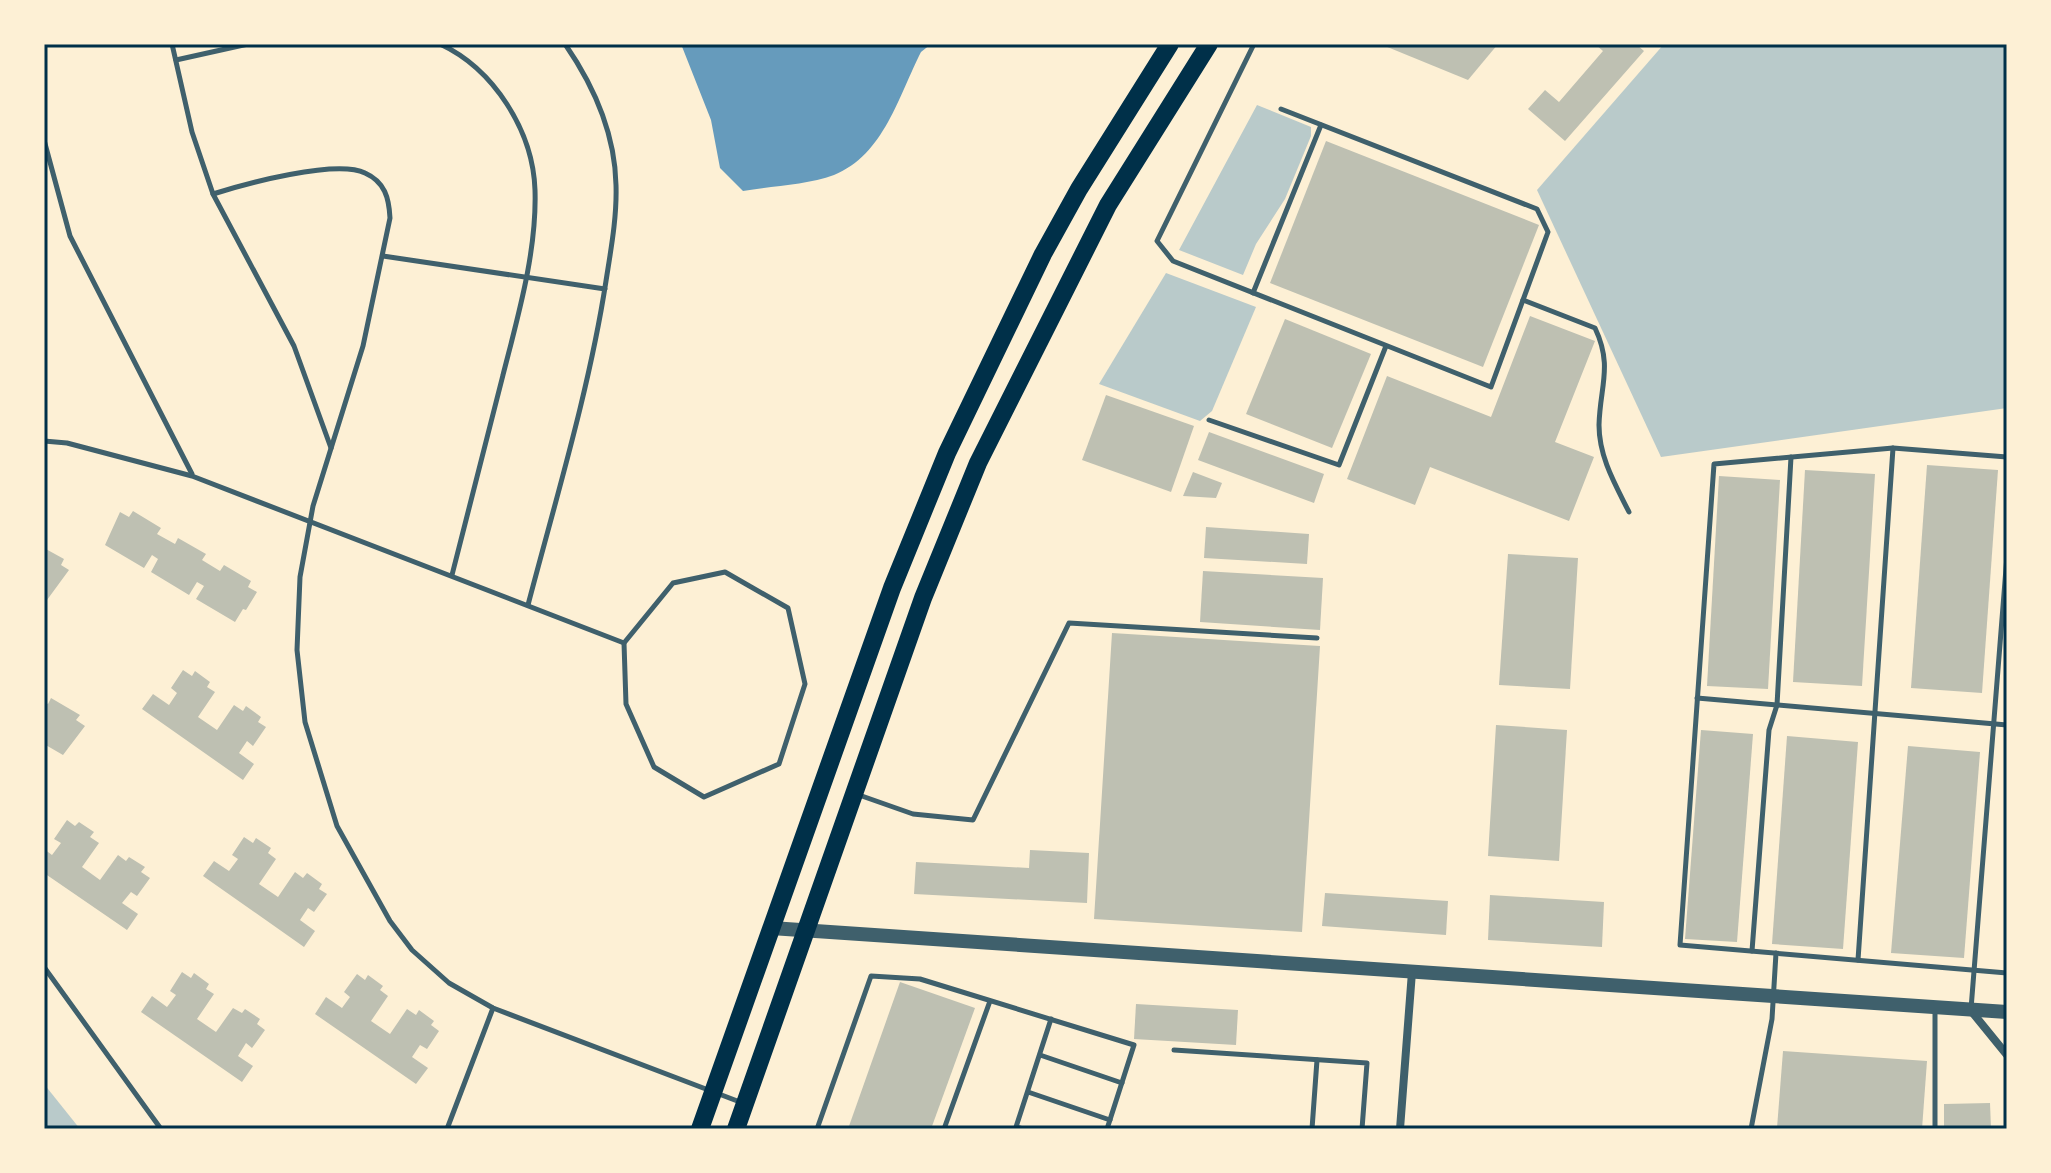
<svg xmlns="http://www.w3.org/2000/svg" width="2051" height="1173" viewBox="0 0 2051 1173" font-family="'IBM Plex Sans',sans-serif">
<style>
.green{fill:#b9caca}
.water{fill:#669bbc}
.building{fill:#bec0b2}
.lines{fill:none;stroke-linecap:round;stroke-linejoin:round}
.service{stroke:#3f606c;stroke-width:5}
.minor{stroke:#3f606c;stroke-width:8}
.tertiary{stroke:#3f606c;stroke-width:14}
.trunk{stroke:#003049;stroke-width:18}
.neatline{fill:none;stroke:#003049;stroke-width:3}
</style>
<rect width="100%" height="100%" fill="#fdf0d5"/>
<!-- green -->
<g class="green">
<polygon points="1664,44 2007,44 2007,408 1661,457 1537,190"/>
<polygon points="1257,105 1311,127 1311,136 1285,199 1256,244 1243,275 1179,250"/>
<polygon points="1166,273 1256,307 1212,411 1200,421 1099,384"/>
<polygon points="44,1084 80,1129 44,1129"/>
</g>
<!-- water -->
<path class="water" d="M681,44H931L921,52C899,95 884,155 834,175C807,185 771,186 743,191L720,168L711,120Z"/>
<!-- building -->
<g class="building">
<polygon points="1380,44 1498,44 1468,80"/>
<polygon points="1595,44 1636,44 1644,51 1565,141 1528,109 1545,90 1559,102 1603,51"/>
<polygon points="1326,141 1539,225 1483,367 1270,283"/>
<polygon points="1530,316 1595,341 1555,442 1594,457 1569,521 1430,467 1415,505 1347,479 1387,376 1491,417"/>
<polygon points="1285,319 1371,354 1332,448 1246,414"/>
<polygon points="1106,395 1194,426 1171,492 1082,460"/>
<polygon points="1209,432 1324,474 1314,503 1198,460"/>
<polygon points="1927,465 1998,470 1982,693 1911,688"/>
<polygon points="1805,470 1875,474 1862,686 1793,682"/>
<polygon points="1193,472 1222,483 1216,498 1183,496"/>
<polygon points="1719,476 1780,480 1768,689 1707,686"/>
<polygon points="133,511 161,528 157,534 175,544 178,538 206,554 202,560 220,571 224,565 251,581 248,587 257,592 246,610 243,609 235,622 196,599 204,586 197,582 189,595 151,572 158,559 152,555 144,568 105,545 120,512 129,517"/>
<polygon points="1206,527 1309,534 1307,564 1204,558"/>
<polygon points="44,548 64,559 61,565 69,570 47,600 44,598"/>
<polygon points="1508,554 1578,558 1570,689 1499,685"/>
<polygon points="1203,571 1323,578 1320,630 1200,622"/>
<polygon points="1112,633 1320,646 1302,932 1094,919"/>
<polygon points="183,670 192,676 195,671 210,682 207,687 215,692 198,717 217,730 234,705 243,711 246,706 261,717 258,722 266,727 253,746 247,741 239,753 254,764 243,780 142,709 153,694 169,705 177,693 171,688"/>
<polygon points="51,698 80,715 76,720 85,726 63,755 44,744 44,702 48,704"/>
<polygon points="1496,725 1567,730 1559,861 1488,856"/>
<polygon points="1701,730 1753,734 1737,942 1685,939"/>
<polygon points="1787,736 1858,742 1843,949 1772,944"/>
<polygon points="1908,746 1980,752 1964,958 1891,953"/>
<polygon points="67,820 75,826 79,822 94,832 90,837 99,843 82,867 100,880 118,855 126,861 129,857 145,867 141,872 150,878 137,896 131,892 122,903 138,914 127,930 44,873 44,849 52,855 61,843 54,839"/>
<polygon points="244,837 253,843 256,838 271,848 268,853 276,859 259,884 278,897 295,872 303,878 307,873 322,884 319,889 327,894 314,912 308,908 300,920 315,931 304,947 203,876 214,861 229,871 238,859 232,855"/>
<polygon points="1030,850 1089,853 1087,903 914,894 916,862 1029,868"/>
<polygon points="1325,893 1448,901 1446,935 1322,926"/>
<polygon points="1490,895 1604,902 1602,947 1488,940"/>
<polygon points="182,972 191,978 194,973 209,984 206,989 214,994 197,1019 216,1032 233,1008 242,1013 245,1009 260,1019 257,1024 265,1030 252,1048 246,1043 238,1056 253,1066 242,1082 141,1012 152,996 167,1007 176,995 170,991"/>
<polygon points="357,974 365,980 368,975 383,986 380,990 388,996 371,1021 390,1034 407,1009 416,1015 419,1010 434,1021 431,1025 439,1031 427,1049 420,1045 412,1057 428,1068 416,1084 315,1014 326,997 342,1008 350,997 344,992"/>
<polygon points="900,982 975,1008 931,1129 848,1129"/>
<polygon points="1136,1004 1238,1010 1236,1045 1134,1039"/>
<polygon points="1783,1051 1927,1061 1922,1129 1777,1128"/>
<polygon points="1990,1103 1991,1129 1944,1129 1944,1104"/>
</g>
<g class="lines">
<!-- service -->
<g class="service">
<polyline points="172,44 192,132 213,194 294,346 331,448"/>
<path d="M440,44C494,69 533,131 535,190C537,251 518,316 503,375C486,442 469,509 452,575"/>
<polyline points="1254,44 1157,241 1173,261 1491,387 1548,232 1537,209 1281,109"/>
<polyline points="176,60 248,44"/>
<polyline points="44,140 70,236 192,474"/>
<path d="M213,194C244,184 336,159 365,173C385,182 389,198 390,218L363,346L313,506L300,577L297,650L305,722L337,826L390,921L412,950L449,983L493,1008L740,1102"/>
<polyline points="383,256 605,289"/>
<polyline points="1253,293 1321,125"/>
<path d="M1523,300L1595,328C1613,366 1600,386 1599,425C1599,457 1615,484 1629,512"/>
<polyline points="1209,420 1339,465 1386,346"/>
<polyline points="44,441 67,443 192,476 624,643"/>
<polyline points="2007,457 1893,448 1714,464 1680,945 2007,973"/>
<polygon points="725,572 788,608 805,684 779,764 704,797 654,767 626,704 624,643 673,583"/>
<path d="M528,605C556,498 589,391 606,281C611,249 617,217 616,185C615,133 594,86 565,44"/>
<polyline points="1697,698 2007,725"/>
<polyline points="859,795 913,814 973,820 1069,623 1317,638"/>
<polyline points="1752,951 1769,730 1777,705 1791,457"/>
<polyline points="1858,960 1893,448"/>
<polyline points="44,967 161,1129"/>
<polyline points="1935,1009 1935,1129"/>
<polyline points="1971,1009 2007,556"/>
<polyline points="1174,1050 1367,1063 1362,1129"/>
<polyline points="1040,1055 1122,1083"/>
<polyline points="1028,1092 1110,1120"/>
<polyline points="447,1129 493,1008"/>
<polyline points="817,1129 871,976 920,979 1134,1045 1107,1129"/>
<polyline points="944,1129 990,1001"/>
<polyline points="1023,1129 1016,1127 1051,1019"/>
<polyline points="1312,1129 1317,1060"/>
<polyline points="1751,1129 1772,1019 1776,953"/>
</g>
<!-- minor -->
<g class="minor">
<polyline points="1972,1012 2007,1055"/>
<polyline points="1400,1129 1412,972"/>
</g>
<!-- tertiary -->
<polyline class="tertiary" points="771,928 2007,1012"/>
<!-- trunk -->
<g class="trunk">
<polyline points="700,1129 892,588 947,453 1043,254 1079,189 1170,44"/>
<polyline points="736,1129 923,598 978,463 1108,205 1209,44"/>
</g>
</g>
<!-- border -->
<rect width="2051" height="1173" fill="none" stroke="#fdf0d5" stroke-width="92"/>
<rect x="46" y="46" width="1959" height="1081" class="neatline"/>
</svg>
